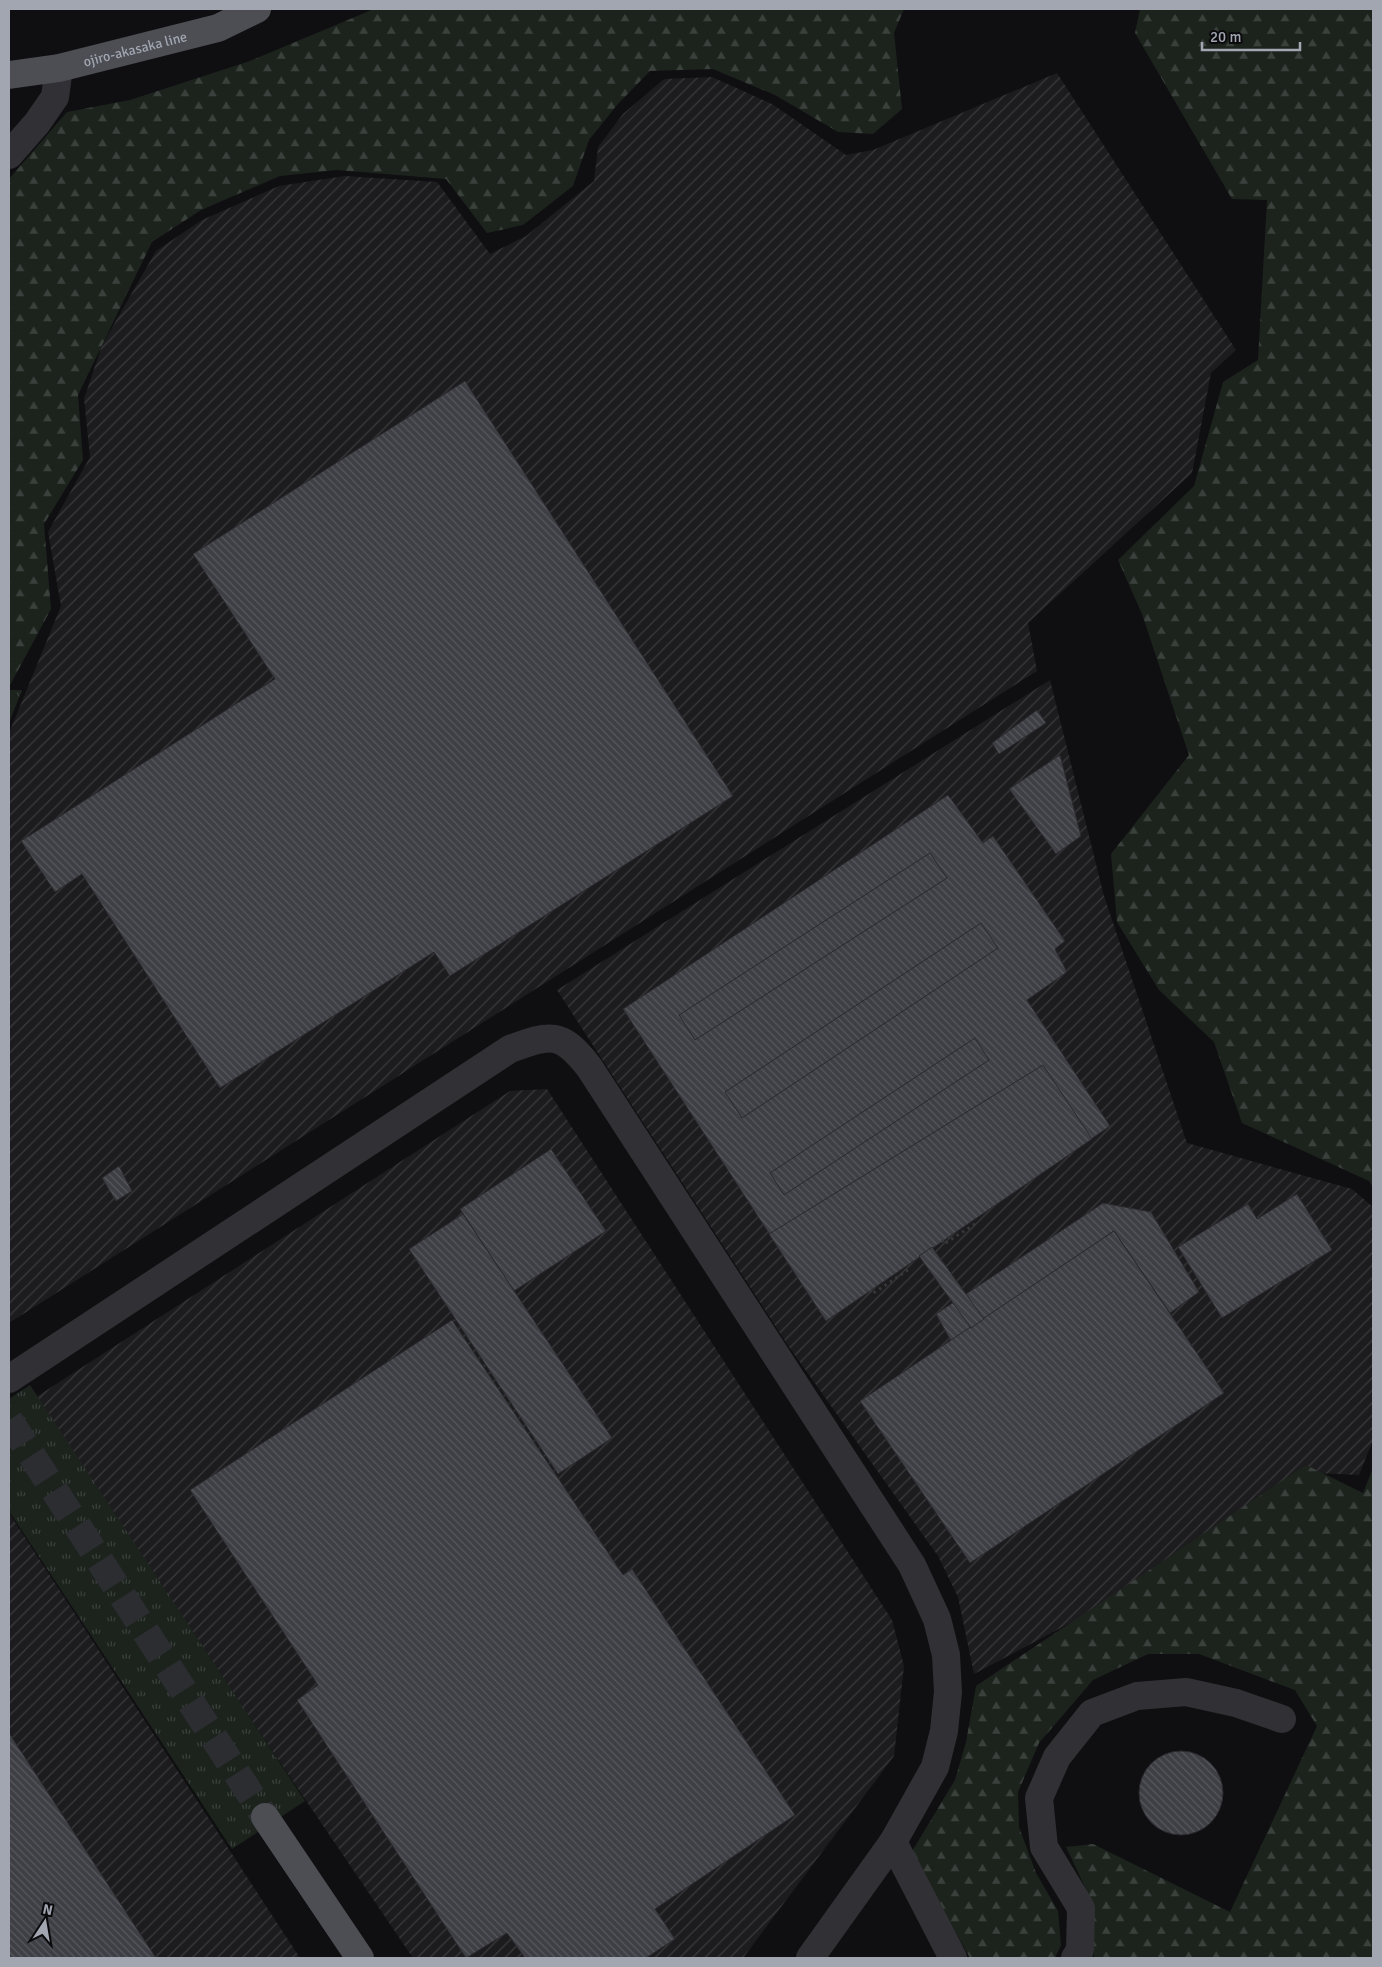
<svg xmlns="http://www.w3.org/2000/svg" width="1382" height="1967" viewBox="0 0 1382 1967" font-family="Signika,sans-serif">
<style>
.industrial{fill:url(#industrial-furrows)}
.grass{fill:url(#grass-tufts)}
.forest{fill:url(#forest-firs)}
.building{fill:url(#building-back-hatch);stroke:#2a292d}
.lines{fill:none;stroke-linecap:round;stroke-linejoin:round}
.major-tunnel{stroke:#2c2d31;stroke-width:28;stroke-dasharray:28 14;stroke-linecap:butt}
.path{stroke:#37383c;stroke-width:3;stroke-dasharray:2.5 4;stroke-linecap:butt}
.minor{stroke:#313135;stroke-width:28}
.major{stroke:#4d4e54;stroke-width:28}
.labels{text-anchor:middle;dominant-baseline:central;stroke-width:5;stroke-linejoin:round;paint-order:stroke}
.street-label{font-size:14px;fill:#a1a6b1;stroke:#0a0a0c}
</style>
<defs>
<pattern id="industrial-furrows" width="10" height="10" patternUnits="userSpaceOnUse" patternTransform="scale(1.25)"><rect width="10" height="10" fill="#1c1b1d"/><path d="M-1 1l2-2M0 10L10 0M9 11l2-2" fill="none" stroke="#3a393b"/></pattern>
<pattern id="grass-tufts" width="24" height="20" patternUnits="userSpaceOnUse" patternTransform="scale(1.25)"><rect width="24" height="20" fill="#1c231d"/><path d="M3 7l-1-3M5 7V3M7 7l1-3M15 17l-1-3M17 17v-4M19 17l1-3" fill="none" stroke="#3a403b"/></pattern>
<pattern id="forest-firs" width="22" height="20" patternUnits="userSpaceOnUse" patternTransform="scale(1.25)"><rect width="22" height="20" fill="#1c231d"/><path d="M5 1l3.5 6h-7zM16 11l3.5 6h-7z" fill="#3a403b"/></pattern>
<pattern id="building-back-hatch" width="6" height="6" patternUnits="userSpaceOnUse" patternTransform="scale(1.25)"><rect width="6" height="6" fill="#3e3f44"/><path d="M-1 5l2 2M0 0l6 6M5-1l2 2" fill="none" stroke="#57585d"/></pattern>
</defs>
<rect width="100%" height="100%" fill="#0f0f11"/>
<!-- industrial -->
<g class="industrial">
<polygon points="1057,73 1236,350 1211,373 1192,473 1028,623 1037,671 9,1323 9,733 61,606 48,532 90,457 84,399 102,345 156,251 202,220 279,186 345,176 437,182 490,254 526,236 594,181 598,147 623,114 664,79 712,77 772,104 846,155 873,150"/>
<polygon points="1050,680 1104,896 1187,1143 1352,1189 1373,1207 1373,1440 1359,1475 1314,1473 1089,1613 974,1674 958,1597 938,1556 789,1347 557,990"/>
<polygon points="547,1089 892,1620 904,1666 894,1756 743,1958 413,1958 33,1399 510,1091"/>
<polygon points="9,1513 300,1958 9,1958"/>
</g>
<!-- grass -->
<g class="grass">
<polygon points="10,690 22,690 9,723 9,692"/>
<polygon points="30,1385 305,1801 232,1849 9,1511 9,1399"/>
</g>
<!-- forest -->
<g class="forest">
<polygon points="374,9 904,9 894,33 902,109 873,134 838,132 775,95 713,69 650,71 617,105 589,140 573,186 523,225 487,233 446,179 337,170 280,176 201,210 152,242 78,395 83,460 44,524 51,609 9,687 9,179 67,112 130,100 250,61"/>
<polygon points="1140,9 1373,9 1373,1187 1369,1181 1242,1123 1214,1042 1159,990 1117,922 1111,854 1189,755 1142,614 1118,560 1194,486 1223,382 1258,360 1267,200 1232,199 1135,33"/>
<polygon points="1306,1465 1363,1493 1373,1468 1373,1958 1094,1958 1092,1902 1066,1847 1093,1844 1230,1912 1317,1726 1295,1690 1199,1654 1148,1654 1093,1680 1039,1743 1018,1792 1019,1827 1036,1873 1058,1911 1061,1945 1055,1958 970,1958 911,1853 955,1780 966,1742 976,1686"/>
</g>
<!-- building -->
<g class="building">
<polygon points="465,381 733,796 450,976 434,952 220,1088 82,874 55,892 21,841 275,679 193,554"/>
<polygon points="1037,710 1046,723 999,754 992,743"/>
<polygon points="1060,755 1081,836 1056,854 1009,789"/>
<polygon points="948,795 983,843 993,836 1065,941 1055,949 1067,972 1027,1000 1110,1126 826,1321 623,1009"/>
<polygon points="930,853 947,878 695,1040 679,1015"/>
<polygon points="981,923 998,948 742,1118 725,1092"/>
<polygon points="975,1038 989,1060 784,1195 770,1173"/>
<polygon points="1043,1065 1092,1139 826,1321 769,1234"/>
<polygon points="551,1149 606,1231 514,1291 460,1209"/>
<polygon points="119,1166 132,1191 116,1201 102,1178"/>
<polygon points="1297,1194 1332,1250 1222,1318 1178,1247 1248,1204 1257,1219"/>
<polygon points="1103,1203 1151,1212 1199,1292 1170,1313 1114,1231 951,1341 936,1314"/>
<polygon points="463,1214 612,1438 558,1474 409,1249"/>
<polygon points="1114,1231 1224,1393 970,1563 860,1401"/>
<polygon points="932,1247 984,1319 971,1328 919,1256"/>
<polygon points="452,1320 623,1575 632,1569 795,1815 655,1909 675,1939 646,1958 525,1958 507,1933 466,1958 297,1700 318,1685 190,1490"/>
<polygon points="9,1733 156,1958 9,1958"/>
<circle cx="1181" cy="1793" r="42"/>
</g>
<g class="lines">
<!-- major-tunnel -->
<polyline class="major-tunnel" points="9,1420 265,1817"/>
<!-- path -->
<g class="path">
<polyline points="942,1240 944,1244 978,1222"/>
<polyline points="870,1290 872,1294 908,1270"/>
</g>
<!-- minor -->
<g class="minor">
<polyline points="9,155 37,123 55,97 59,68"/>
<path d="M9,1379L510,1049C551,1034 561,1031 589,1067L912,1565L937,1619L946,1655L948,1692L944,1731L935,1767L893,1842L810,1958"/>
<polyline points="893,1842 953,1958"/>
<polyline points="1075,1958 1080,1950 1081,1908 1044,1847 1039,1798 1057,1757 1092,1713 1137,1696 1186,1692 1236,1703 1282,1719"/>
</g>
<!-- major -->
<g class="major">
<path id="s1" d="M9,75L59,68L218,28L257,9"/>
<polyline points="265,1817 360,1958"/>
</g>
</g>
<g class="labels">
<!-- street labels -->
<g class="street-label">
<text stroke="none"><textPath href="#s1" startOffset="129">ojiro-akasaka line</textPath></text>
</g>
</g>
<!-- border -->
<rect width="1382" height="1967" fill="none" stroke="#a1a6b1" stroke-width="20"/>
<!-- north arrow -->
<g transform="translate(45 1922) rotate(12)" stroke="#0a0a0c" stroke-width="4" paint-order="stroke">
<path d="M0-4L9 19L0 12L-9 19Z" fill="#a1a6b1"/>
<text y="-8" font-size="14" font-weight="bold" text-anchor="middle" fill="#a1a6b1">N</text>
</g>
<!-- scale -->
<path d="M1202 42v8h98v-8" fill="none" stroke="#a1a6b1" stroke-width="2.5"/>
<text x="1210" y="42" font-size="15" fill="#a1a6b1" stroke="#0a0a0c" stroke-width="4" paint-order="stroke">20 m</text>
</svg>
